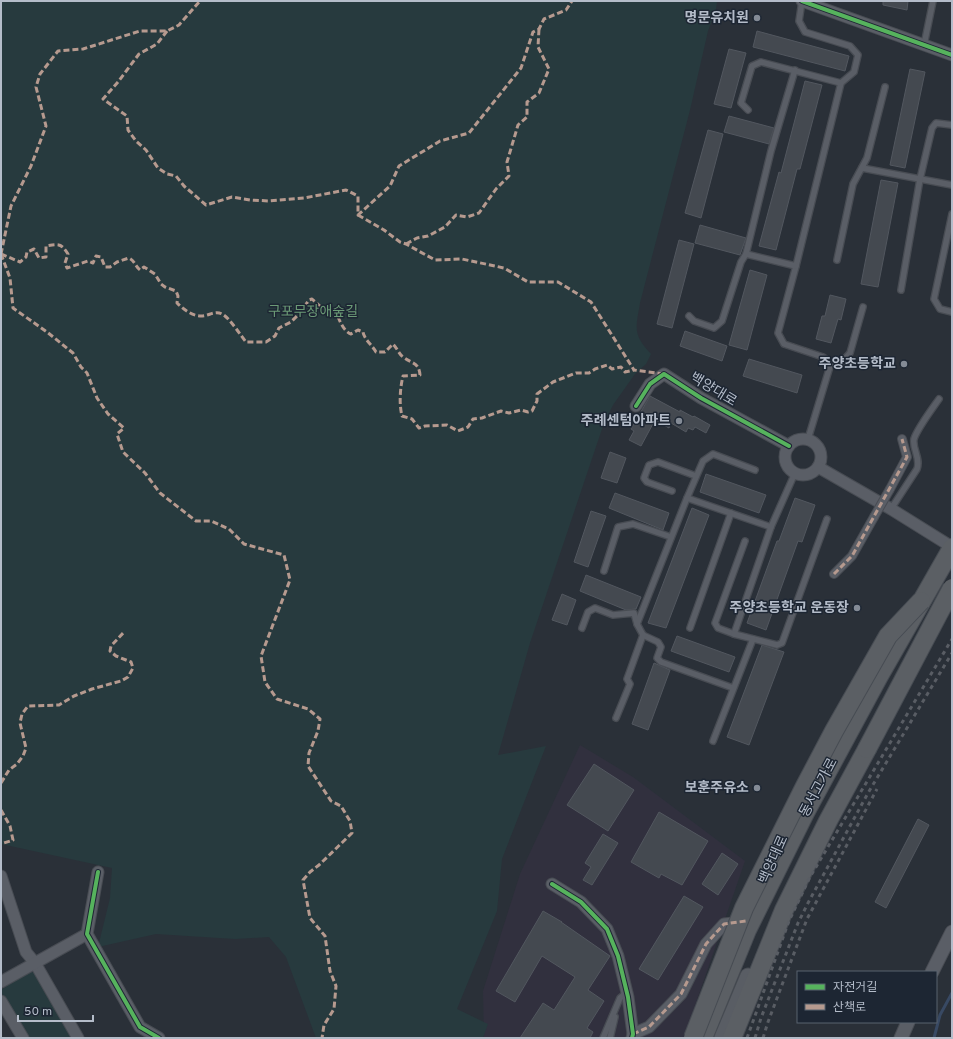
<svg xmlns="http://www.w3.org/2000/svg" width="953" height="1039" viewBox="0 0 953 1039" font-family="Overpass,'Noto Sans KR',sans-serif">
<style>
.medical{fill:#31303e}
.green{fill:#273a3e}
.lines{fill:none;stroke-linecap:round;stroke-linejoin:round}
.stream{stroke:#384963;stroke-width:3}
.building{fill:#444950;stroke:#52575f}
.service-casing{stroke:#484c53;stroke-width:8}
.pedestrian-casing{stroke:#484c53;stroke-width:10}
.minor-casing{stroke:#484c53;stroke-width:13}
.tertiary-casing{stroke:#484c53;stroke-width:15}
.secondary-casing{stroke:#484c53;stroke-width:17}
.trunk-casing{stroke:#474c53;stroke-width:20}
.service{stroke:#5a5e66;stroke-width:5.5}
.pedestrian{stroke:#5a5e66;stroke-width:8}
.minor{stroke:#5a5e66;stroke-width:11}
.tertiary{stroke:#5a5e66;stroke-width:13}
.secondary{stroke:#595d64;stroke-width:15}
.trunk{stroke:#5b5f64;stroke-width:18}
.rail{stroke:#595d64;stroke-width:3;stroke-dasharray:4 4;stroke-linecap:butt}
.pedestrian-bridge-casing{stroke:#484c53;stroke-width:10;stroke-linecap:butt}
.trunk-bridge-casing{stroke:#474c53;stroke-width:20;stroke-linecap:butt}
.pedestrian-bridge{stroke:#5a5e66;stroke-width:8}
.trunk-bridge{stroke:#5b5f64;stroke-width:18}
.quiet{stroke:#b69a8f;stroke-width:3;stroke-dasharray:6 3;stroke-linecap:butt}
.cycleway-casing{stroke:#1d2633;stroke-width:6}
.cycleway{stroke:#56b35d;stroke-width:4}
.poi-dot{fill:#848b96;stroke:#1d2633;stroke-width:1.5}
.labels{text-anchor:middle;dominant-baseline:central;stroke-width:3;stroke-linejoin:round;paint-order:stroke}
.poi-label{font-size:14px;font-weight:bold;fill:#b4bcc9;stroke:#1d2633;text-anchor:end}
.park-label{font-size:14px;fill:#6b9a76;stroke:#1d2633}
.street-label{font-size:14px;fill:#b4bcc9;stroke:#1d2633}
</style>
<rect width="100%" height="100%" fill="#2a3038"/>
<!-- medical -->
<polygon class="medical" points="580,745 633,777 745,861 684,1038 484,1038 483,991 520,874"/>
<!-- green -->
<g class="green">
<path d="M1,1H717L716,9L708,31L690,110L640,303C636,328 632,334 651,354L646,364L635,374L613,405L604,423L530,643L498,755L546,746L502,859L497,911L457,1009L488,1024L483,1038H316L286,957L269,937L235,939L156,934L98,947L110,898L112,868L1,844Z"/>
<polygon points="34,968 73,1038 28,1038 1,992 1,990"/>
</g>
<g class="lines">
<!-- stream -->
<polyline class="stream" points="934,1038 940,1015 952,993"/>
</g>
<!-- building -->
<g class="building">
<polygon points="883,1 908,1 907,10 883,5"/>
<polygon points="757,31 849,56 845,71 753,47"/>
<polygon points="729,49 746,53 731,108 714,104"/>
<polygon points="910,69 925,72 905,168 890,165"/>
<polygon points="805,81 822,85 800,169 797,169 776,250 759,246 779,172 781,173"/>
<polygon points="729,116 774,128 769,144 724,132"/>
<polygon points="708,130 723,134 701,218 685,213"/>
<polygon points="881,180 898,183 878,287 861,284"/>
<polygon points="700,225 746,238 740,255 695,243"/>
<polygon points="679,240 694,244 672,328 657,324"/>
<polygon points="750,270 767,275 747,350 729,345"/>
<polygon points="830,295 846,299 841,320 838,319 831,343 816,339 822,316 825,316"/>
<polygon points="685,331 727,346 722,361 680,346"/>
<polygon points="749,359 802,375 797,393 743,376"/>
<polygon points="650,396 680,412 680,410 693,417 694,416 710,425 706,433 695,427 693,430 688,428 686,432 671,423 669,428 655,420 641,446 629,440 634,431 631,429"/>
<polygon points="610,452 626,458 617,483 601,478"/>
<polygon points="706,474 766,495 759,513 700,492"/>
<polygon points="615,493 669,513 663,530 609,508"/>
<polygon points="795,498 815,505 802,542 798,541 766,630 747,623 777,541 779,541"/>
<polygon points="692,508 709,515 666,628 648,623"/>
<polygon points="591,511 606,516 588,567 574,562"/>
<polygon points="586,575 641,597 636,609 626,610 580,591"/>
<polygon points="562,594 576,600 567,625 552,620"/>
<polygon points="677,636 735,657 729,672 671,651"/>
<polygon points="762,645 784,652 749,745 727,737"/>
<polygon points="654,663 670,670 648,730 632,724"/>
<polygon points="594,764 634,790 608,831 567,805"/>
<polygon points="659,812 708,841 682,885 661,874 659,878 631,862"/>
<polygon points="918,819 929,825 886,908 875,902"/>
<polygon points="603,834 618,843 592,885 583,880 591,867 585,863"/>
<polygon points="722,853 738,864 718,895 702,884"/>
<polygon points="684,896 703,907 658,980 639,969"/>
<polygon points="543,911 562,922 561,922 610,956 588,990 604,1001 587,1028 593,1032 590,1038 520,1038 543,1003 554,1010 575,977 542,956 515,1002 496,991"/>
</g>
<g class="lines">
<!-- service casing -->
<g class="service-casing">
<g id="service">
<polyline points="802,1 799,21 805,32 850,46 858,55 854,72 841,83 796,266 778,333 784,344 823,357 831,363 808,439"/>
<polyline points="924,45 933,1"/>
<polyline points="748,110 741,103 752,66 761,62 841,83"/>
<polyline points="862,168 952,185"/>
<polyline points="952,214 934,299 940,309 952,312"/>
<polyline points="746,254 796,266"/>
<polyline points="837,260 853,184 867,158 885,87"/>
<polyline points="901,290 920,179 932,128 936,123 952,125"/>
<polyline points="689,316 694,321 714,328 722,321 741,262 746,254 771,151 795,70"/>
<polyline points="831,363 840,364 850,353 863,307"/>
<polyline points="755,470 713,454 703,461 687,498 771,527"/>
<polyline points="672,491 647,482 644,478 649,465 658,462 696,476"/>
<path d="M891,509L917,469C921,458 912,449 914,439C917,429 932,409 939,399"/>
<polyline points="745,541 715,623 718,628 734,634 771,527 795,473"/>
<polyline points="604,571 618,527 633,524 671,537"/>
<polyline points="582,628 588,612 595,608 613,615 634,613 637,624"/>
<polyline points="690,628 731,513"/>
<polyline points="734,634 777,645 782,643 827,519"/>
<polyline points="643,635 658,642 661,647 657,658 661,662 733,688"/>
<polyline points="616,718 630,684 627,679 643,635 637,624 687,498"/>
<polyline points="713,741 753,639"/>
<polyline points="603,1038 620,998 627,992"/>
<polyline points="610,1038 615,1017"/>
</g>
</g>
<!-- pedestrian casing -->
<g class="pedestrian-casing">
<g id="pedestrian">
<polyline points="890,489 907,457 902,439"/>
<polyline points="834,574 852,556 874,517"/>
</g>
</g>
<!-- minor casing -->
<g class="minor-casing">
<g id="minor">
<polyline points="802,1 952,55"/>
<polyline points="636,406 650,384 664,374 701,398 789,446"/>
<circle cx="803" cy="457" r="18"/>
<polyline points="818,467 891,509 952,547"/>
<polyline points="98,872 87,934 140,1027 159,1038"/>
<polyline points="1,876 26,952 35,963 78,1038"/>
<polyline points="552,884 581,902 607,929 618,956 628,997 633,1034 632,1038"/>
<polyline points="1,982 87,934"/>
<polyline points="1,1001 23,1038"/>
<polyline points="633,1034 649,1027 681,994 706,944 724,924 743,922"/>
</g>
</g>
<!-- tertiary casing -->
<g class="tertiary-casing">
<g id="tertiary">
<polyline points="932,972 952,932"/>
<polyline points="901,1038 908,1022"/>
</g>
</g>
<!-- secondary casing -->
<g class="secondary-casing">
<polyline id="secondary" points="722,1038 748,976"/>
</g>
<!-- trunk casing -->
<g class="trunk-casing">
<g id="trunk">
<polyline points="703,1038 747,930 805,813 879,676 952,548"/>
<polyline points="732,1038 784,910 828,821 867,749"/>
</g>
</g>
<!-- service -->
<use href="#service" class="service"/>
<!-- pedestrian -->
<use href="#pedestrian" class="pedestrian"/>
<!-- minor -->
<use href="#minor" class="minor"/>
<!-- tertiary -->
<use href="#tertiary" class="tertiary"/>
<!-- secondary -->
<use href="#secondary" class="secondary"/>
<!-- trunk -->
<use href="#trunk" class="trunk"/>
<!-- rail -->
<g class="rail">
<polyline points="747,1038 789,921 810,877 952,639"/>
<polyline points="755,1038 761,1018 798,923 808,903 868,793 952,653"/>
<polyline points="763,1038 768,1022 807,919 877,789"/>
</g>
<!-- pedestrian-bridge casing -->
<g class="pedestrian-bridge-casing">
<polyline id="pedestrian-bridge" points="874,517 890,489"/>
</g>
<!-- trunk-bridge casing -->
<g class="trunk-bridge-casing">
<g id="trunk-bridge">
<polyline points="867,749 952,588"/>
<polyline points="693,1038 744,908 805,786 834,731 888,636 921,601"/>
</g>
</g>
<!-- pedestrian-bridge -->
<use href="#pedestrian-bridge" class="pedestrian-bridge"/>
<!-- trunk-bridge -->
<use href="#trunk-bridge" class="trunk-bridge"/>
<!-- quiet -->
<g class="quiet">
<polyline points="167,31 157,44 139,54 118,82 103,99 127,116 128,130 136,141 146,150 158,168 167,174 176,176 184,186 206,205 232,197 250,200 269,201 304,198 346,190 358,196 358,215 390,186 399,166 440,141 469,133 521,68 533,32 539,29 544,19 566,10 572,1"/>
<polyline points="358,215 384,230 400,242 406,244 435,260 462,259 504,268 528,282 558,282 591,302 634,370 664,374"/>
<polyline points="406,244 417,238 428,236 445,227 456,215 467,217 479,213 496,189 509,176 507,162 518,125 527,117 527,102 539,93 549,69 538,47 539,29"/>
<polyline points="1,254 10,278 13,308 47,332 73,353 81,367 87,373 97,398 108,414 124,428 117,434 123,452 145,473 160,493 196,521 211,521 229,529 244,544 284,555 290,580 261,656 265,682 277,699 308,709 320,719 318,731 309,753 308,766 331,801 341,806 350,821 352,833 319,865 310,872 303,880 310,918 325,936 330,971 336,986 334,1009 324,1025 322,1038"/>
<path d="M1,254L20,262L26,257L27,252L34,249L39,258L46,257V246C59,244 61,243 68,254L65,263L67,268L88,261L93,263L96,256L101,257L105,267H110L117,262L129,258C135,261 135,266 140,270L144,267L155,274L161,284L165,287L176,291L178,296L177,303C183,309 192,316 201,316C209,316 215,310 222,314C229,317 241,336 246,342H266L275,336L279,328L291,322L299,314L309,300L312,299L323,309H330L336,312C339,319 343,331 351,334L358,330L363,332C364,339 372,345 376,352H385L393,344C397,348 399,354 403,357C412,364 419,362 420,375L403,376C400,388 399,404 402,416L412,419L419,428L425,426L447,425L458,431L468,427L473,419L482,418L501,411L509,413L521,410L528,412L532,411L537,401V394L553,382L576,373H589L595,369L607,365L612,369L621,367L625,372L634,370"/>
<polyline points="1,254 11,206 31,166 46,126 36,87 40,74 58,51 83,49 140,31 167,31 179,25 200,1"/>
<polyline points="834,574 852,556 907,457 902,439"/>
<polyline points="1,783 9,770 17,764 23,756 26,748 20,723 22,714 28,706 59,705 74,696 92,689 121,681 128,677 133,668 131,662 116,656 110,651 111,646 125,631"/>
<polyline points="1,810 10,826 13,840 1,844"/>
<polyline points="633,1034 649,1027 681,994 706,944 724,924 746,921"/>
</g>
<!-- cycleway casing -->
<g class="cycleway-casing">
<g id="cycleway">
<polyline points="802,1 952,55"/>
<polyline points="636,406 650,384 664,374 701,398 789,446"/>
<polyline points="98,872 87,934 140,1027 159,1038"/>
<polyline points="552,884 581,902 607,929 618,956 628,997 633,1034 632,1038"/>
</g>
</g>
<!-- cycleway -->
<use href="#cycleway" class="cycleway"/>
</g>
<!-- markers -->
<g class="poi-dot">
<circle cx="757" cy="18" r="4"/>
<circle cx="904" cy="364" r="4"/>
<circle cx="679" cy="421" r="4"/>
<circle cx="857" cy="608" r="4"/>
<circle cx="757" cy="788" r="4"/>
</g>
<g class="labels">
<!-- poi labels -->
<g class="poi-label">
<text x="749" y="18">명문유치원</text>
<text x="896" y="364">주양초등학교</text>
<text x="671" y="421">주례센텀아파트</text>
<text x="849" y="608">주양초등학교 운동장</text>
<text x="749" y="788">보훈주유소</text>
</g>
<!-- park labels -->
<g class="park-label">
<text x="313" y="312">구포무장애숲길</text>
</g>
<!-- street labels -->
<g class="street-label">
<text transform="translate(713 390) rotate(31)">백양대로</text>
<text transform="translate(819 788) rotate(-62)">동서고가로</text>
<text transform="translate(774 860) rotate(-66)">백양대로</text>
</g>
</g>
<!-- border -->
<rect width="953" height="1039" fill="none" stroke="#b4bcc9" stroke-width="4"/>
<!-- legend -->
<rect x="797" y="971" width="140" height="52" fill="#1d2633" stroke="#59626f"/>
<rect x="805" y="984" width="20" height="6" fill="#56b35d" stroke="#59626f"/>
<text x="833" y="991" font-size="12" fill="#b4bcc9">자전거길</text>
<rect x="805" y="1004" width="20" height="6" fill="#b69a8f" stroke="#59626f"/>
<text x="833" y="1011" font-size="12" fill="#b4bcc9">산책로</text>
<!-- scale -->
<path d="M18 1015v6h75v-6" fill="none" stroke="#b4bcc9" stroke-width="2"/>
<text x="24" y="1015" font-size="12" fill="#b4bcc9" stroke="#1d2633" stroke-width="3" paint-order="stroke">50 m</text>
</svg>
